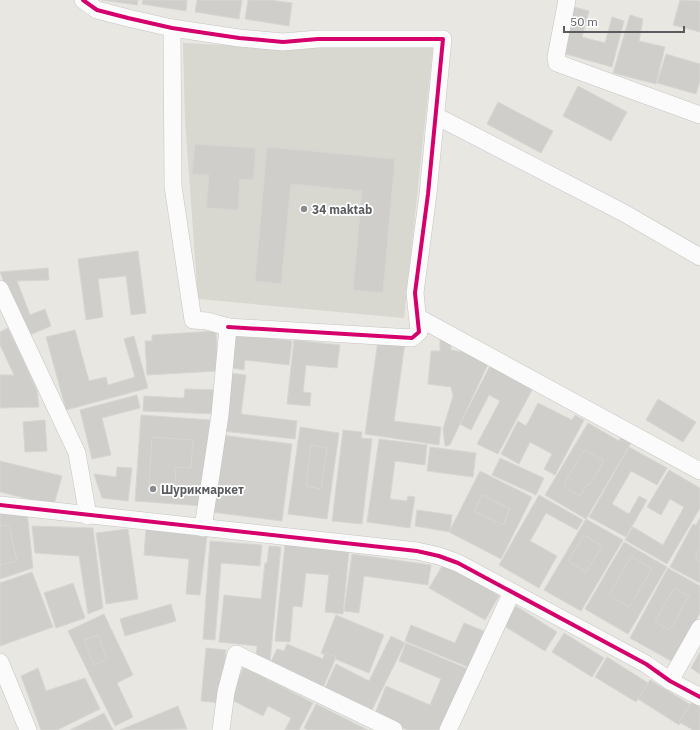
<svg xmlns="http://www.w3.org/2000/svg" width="700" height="730" viewBox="0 0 700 730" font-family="'IBM Plex Sans',sans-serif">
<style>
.education{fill:#d8d7d0}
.building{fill:#cfcecb;stroke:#d7d6d2}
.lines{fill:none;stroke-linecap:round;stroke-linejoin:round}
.street-casing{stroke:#c4c4c3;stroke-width:18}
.street{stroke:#fcfbfb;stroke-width:17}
.cycleway-casing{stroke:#fff;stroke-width:6}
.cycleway{stroke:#d6006c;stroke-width:4}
.poi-dot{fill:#8b8c8d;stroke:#fff;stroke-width:1.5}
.labels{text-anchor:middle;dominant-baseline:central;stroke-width:3.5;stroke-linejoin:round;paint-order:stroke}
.poi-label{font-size:12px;font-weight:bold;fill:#595b5f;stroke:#fff;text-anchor:start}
</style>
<rect width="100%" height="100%" fill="#e8e7e2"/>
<!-- education -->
<polygon class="education" points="183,43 278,48 433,47 404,318 198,299 185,120"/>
<!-- building -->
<g class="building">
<polygon points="102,0 138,0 137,5"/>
<polygon points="143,0 187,0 186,11 142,4"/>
<polygon points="197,0 242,0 239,19 195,12"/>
<polygon points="248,0 270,0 292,3 289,26 245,19"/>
<polygon points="680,0 700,1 700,32 673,25"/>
<polygon points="574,7 589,11 582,37 605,43 612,17 624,21 612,67 562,53"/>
<polygon points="630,15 643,19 639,41 665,47 656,84 613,73"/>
<polygon points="666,54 700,64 700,81 696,94 657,83"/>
<polygon points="578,86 627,112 611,141 563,116"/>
<polygon points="498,102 553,131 541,153 487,124"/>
<polygon points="195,144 256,148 253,180 240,179 238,210 206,208 209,175 192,174"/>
<polygon points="267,147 395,159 383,293 353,290 362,191 291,184 281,284 255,281"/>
<polygon points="138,251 146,313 131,315 126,276 98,279 103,317 86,320 78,259"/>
<polygon points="48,268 49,280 17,281 30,315 45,309 51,326 25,337 0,272"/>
<polygon points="8,328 37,390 39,407 0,408 0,375 14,375 0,345 0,332"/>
<polygon points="75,330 89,381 106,377 108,385 135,377 124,339 134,336 148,388 66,410 46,337"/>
<polygon points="216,331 218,371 147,375 145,341 152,341 152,335"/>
<polygon points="232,333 292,341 289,365 245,360 244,370 227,367"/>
<polygon points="440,339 451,339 451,350 463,352 488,364 450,445 445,446 443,429 453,396 451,387 428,384 431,351 440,351"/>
<polygon points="294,340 340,345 337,368 306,365 303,392 311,393 310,406 287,404"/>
<polygon points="378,340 405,343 394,421 441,427 439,445 365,434"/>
<polygon points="490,366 533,388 498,454 477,444 500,401 489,395 471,430 460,424"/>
<polygon points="230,373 246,375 241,414 297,421 295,439 223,431"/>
<polygon points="185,389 218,390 217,414 143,411 144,396 184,398"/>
<polygon points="137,395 140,408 102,418 111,455 92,459 80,410"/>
<polygon points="658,399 696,422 683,442 646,420"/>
<polygon points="538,403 572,420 575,415 584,420 555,475 544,469 552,454 530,442 519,464 501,454 518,421 526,426"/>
<polygon points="141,415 210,420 203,506 135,501"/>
<polygon points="45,420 47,451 25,452 23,422"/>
<polygon points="588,423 619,441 622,435 632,441 586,519 545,495"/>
<polygon points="300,427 339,433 327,519 288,514"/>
<polygon points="343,430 362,432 361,438 372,439 362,524 332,521"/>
<polygon points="221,435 292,444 282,521 211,512"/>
<polygon points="152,437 193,440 191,468 176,467 175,485 149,484"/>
<polygon points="379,439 427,445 425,465 395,461 390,499 407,501 408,496 415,497 410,528 367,522"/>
<polygon points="311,445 327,448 321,489 306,486"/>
<polygon points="430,447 476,453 473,477 427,471"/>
<polygon points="629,447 667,468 657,485 631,471 612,504 629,514 639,496 647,500 626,537 589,517"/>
<polygon points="584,450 604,461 590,485 587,484 580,496 563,486"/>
<polygon points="500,458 544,478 536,495 492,475"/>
<polygon points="0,461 62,476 54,505 0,492"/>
<polygon points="117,467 132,468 128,501 102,498 94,474 116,477"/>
<polygon points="669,470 700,488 700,508 667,564 625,540 633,527 663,545 684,507 670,499 661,515 647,507"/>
<polygon points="480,471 532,497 501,559 449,532"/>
<polygon points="482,495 510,509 503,525 474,511"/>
<polygon points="539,495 583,520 577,530 546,513 530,541 557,556 539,588 499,565"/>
<polygon points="0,507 27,511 33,568 0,579"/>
<polygon points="417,510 452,515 450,532 415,526"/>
<polygon points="700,518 700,583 670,567 693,524 696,525"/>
<polygon points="586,519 623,540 581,611 544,590"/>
<polygon points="0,525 9,526 17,561 0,565"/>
<polygon points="32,526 93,528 103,608 88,614 79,556 35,553"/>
<polygon points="128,529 138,599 106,604 96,533"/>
<polygon points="146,529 207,536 200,595 186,594 189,559 144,555"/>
<polygon points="584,535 602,546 586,572 568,561"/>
<polygon points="210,541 262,545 260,566 221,563 215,640 203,639"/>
<polygon points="624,542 667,567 628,634 585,609"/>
<polygon points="285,544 349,550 343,614 325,612 329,575 306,573 302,607 293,606 290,642 275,641"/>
<polygon points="269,546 281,547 270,661 256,660 257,646 219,642 224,595 261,599 265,563 267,563"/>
<polygon points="700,549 700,562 695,558"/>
<polygon points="352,554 431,565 428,585 364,576 359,613 344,611"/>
<polygon points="631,556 652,569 629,607 609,595"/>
<polygon points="444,563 499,596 485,620 429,588"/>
<polygon points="668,568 700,586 700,613 673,662 630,638"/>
<polygon points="32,572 53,627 0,646 0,583"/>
<polygon points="73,583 85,618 56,628 44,593"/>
<polygon points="674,588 689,596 670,630 655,622"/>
<polygon points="171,604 176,621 125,636 120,619"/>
<polygon points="516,606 557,632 545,651 504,626"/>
<polygon points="104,614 133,675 117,683 133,717 115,726 68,631"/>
<polygon points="336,615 384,635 369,673 321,653"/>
<polygon points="464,623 484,631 468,667 405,641 411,625 455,643"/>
<polygon points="564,633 604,658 592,677 552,652"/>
<polygon points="98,635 107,659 94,665 84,640"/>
<polygon points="391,636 405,643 372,710 325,688 336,664 369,681"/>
<polygon points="406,643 468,669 442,730 408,730 374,716 386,686 430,705 441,679 399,661"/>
<polygon points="287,644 323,659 325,652 336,657 323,688 269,666 277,649 284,651"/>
<polygon points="206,648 226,650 221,703 201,701"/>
<polygon points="700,652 700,674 691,668"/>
<polygon points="607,657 648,683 636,702 595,677"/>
<polygon points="244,667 313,703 299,730 285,730 291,718 268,706 263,716 228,698"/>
<polygon points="38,668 46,691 85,678 100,709 57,730 41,730 21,676"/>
<polygon points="650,680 691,705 679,725 638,699"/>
<polygon points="692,702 700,707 700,730 693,730 679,722"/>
<polygon points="316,704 368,730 308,730 304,728"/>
<polygon points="178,706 187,729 120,730"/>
<polygon points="104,713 113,730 70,730"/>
</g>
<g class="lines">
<!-- street casing -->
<g class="street-casing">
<g id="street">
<polyline points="83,0 97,10 128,18 172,28 239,38 283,42 318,39 443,39 428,194 415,293 419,332 412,338 228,327"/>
<polyline points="567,0 556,57 557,63 700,115"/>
<polyline points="172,28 173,186 193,320 207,321 228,327 220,415 203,528"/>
<polyline points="436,116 624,213 700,257"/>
<polyline points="0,289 77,453 88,516"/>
<polyline points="419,318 700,471"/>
<polyline points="0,505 417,551 439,556 458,563 646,664 670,681 700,697"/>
<polyline points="0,662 28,730"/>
<polyline points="670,681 700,628"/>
<polyline points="221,730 226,692 236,654 394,730"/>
<polyline points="448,730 512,592"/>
</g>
</g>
<!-- street -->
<use href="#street" class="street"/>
<!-- cycleway casing -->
<g class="cycleway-casing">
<g id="cycleway">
<polyline points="83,0 97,10 128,18 172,28 239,38 283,42 318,39 443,39 428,194 415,293 419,332 412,338 228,327"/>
<polyline points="0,505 417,551 439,556 458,563 646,664 670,681 700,697"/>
</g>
</g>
<!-- cycleway -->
<use href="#cycleway" class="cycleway"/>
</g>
<!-- markers -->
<g class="poi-dot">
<circle cx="304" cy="209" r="4"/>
<circle cx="153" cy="489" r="4"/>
</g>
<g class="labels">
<!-- poi labels -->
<g class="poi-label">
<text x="312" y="209">34 maktab</text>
<text x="161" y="489">Шурикмаркет</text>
</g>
</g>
<!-- scale -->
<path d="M564 26v6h120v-6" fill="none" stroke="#595b5f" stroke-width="2"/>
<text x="570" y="26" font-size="12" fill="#595b5f" stroke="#ffffff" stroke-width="3" paint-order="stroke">50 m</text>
</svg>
